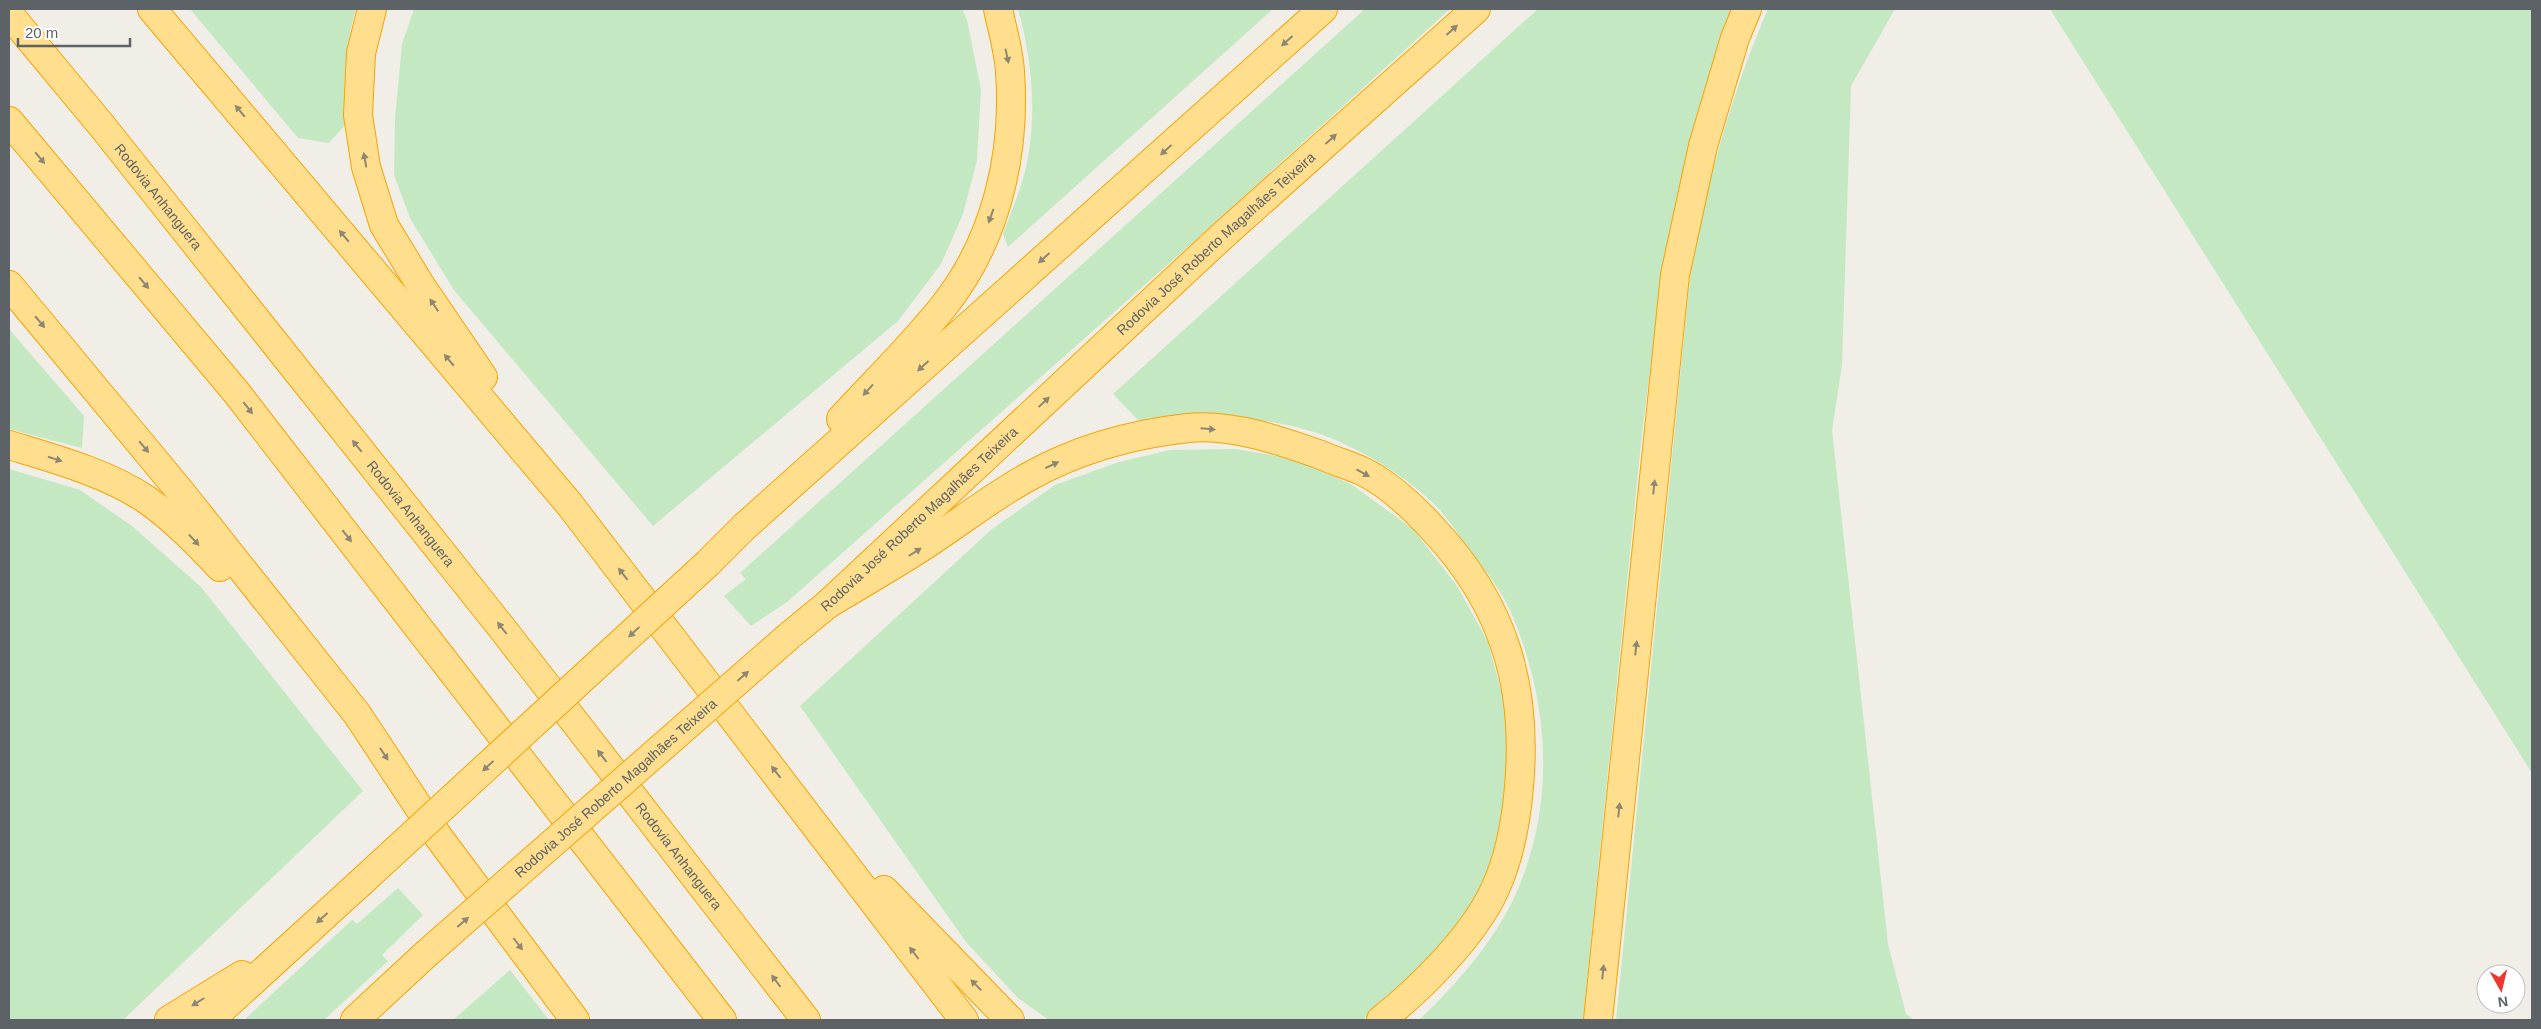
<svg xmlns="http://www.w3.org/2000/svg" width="2541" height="1029" viewBox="0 0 2541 1029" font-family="Helvetica,sans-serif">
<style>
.green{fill:#c3e8c2}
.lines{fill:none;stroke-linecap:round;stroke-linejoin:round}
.highway-casing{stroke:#f6a300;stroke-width:30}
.highway{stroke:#ffdf8e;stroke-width:28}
.highway-bridge-casing{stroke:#f6a300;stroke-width:30;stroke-linecap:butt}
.highway-bridge{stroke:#ffdf8e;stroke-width:28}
.oneway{fill:#8e8873}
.labels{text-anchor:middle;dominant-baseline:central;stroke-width:4.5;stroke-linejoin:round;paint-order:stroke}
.street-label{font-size:14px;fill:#5d6267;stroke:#fff}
</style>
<rect width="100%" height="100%" fill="#f0eee6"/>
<!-- green -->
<g class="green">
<path d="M190,9H356C344,47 344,86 345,125L329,143L298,138Z"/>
<polygon points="414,9 962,9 967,20 981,90 977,160 963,214 941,264 898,321 653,526 454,290 411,220 394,175 395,119 402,44"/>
<path d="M1018,9H1273L1008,247L1003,234C1010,215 1018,196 1024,176C1038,121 1033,63 1018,9Z"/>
<polygon points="1365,9 1450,9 1192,243 787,602 751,626 724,596 746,579 740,573"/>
<path d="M1538,9H1735L1693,130L1675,205L1660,288L1641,443L1583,1020H1419C1460,981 1502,933 1522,879C1556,791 1547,695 1510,610C1501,590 1483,568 1470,550C1460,537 1451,523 1440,510C1410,478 1356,445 1314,432C1256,414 1199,415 1139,421L1113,394Z"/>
<path d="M1768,9H1895L1851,86L1842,365L1832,430L1888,944L1906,1014L1914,1020H1616L1690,277C1706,186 1731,94 1768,9Z"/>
<polygon points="2050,9 2532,9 2532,773"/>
<polygon points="9,329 84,416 82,448 9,429"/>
<polygon points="1236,449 1296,459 1352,485 1413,529 1457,586 1488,642 1504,702 1509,764 1502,836 1477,904 1388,1004 1362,1020 1049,1020 1018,998 966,942 800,706 992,529 1055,485 1119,462 1170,450"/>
<polygon points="9,469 80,490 132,526 201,587 363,791 123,1020 9,1020"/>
<polygon points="398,888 423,915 382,955 388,961 324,1020 244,1020 352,920 357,924"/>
<polygon points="510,970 549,1020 453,1020"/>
</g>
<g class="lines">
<!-- highway casing -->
<g class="highway-casing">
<g id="highway">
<polyline points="152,9 570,505 964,1020"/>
<polyline points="372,9 361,53 358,115 366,167 384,225 421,286 483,377"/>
<path id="s1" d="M9,14L102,126L505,632L806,1020"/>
<polyline points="9,121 236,392 722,1020"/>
<polyline points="9,285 180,491 357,714 437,835 575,1020"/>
<path d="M841,419C875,382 912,346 943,307C996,241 1016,154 1010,72C1009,51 1002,29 998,9"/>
<path d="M9,445C55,459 107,473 147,500C174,519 197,543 220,567"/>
<polyline points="708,563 744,527 1323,9"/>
<path d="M828,604C858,586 889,568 919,549C955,526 990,498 1028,477C1076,450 1133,434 1188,428C1230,423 1282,441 1321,455C1334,461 1349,465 1362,471C1389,484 1414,508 1434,530C1504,605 1528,686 1519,787C1516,822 1510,857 1495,889C1474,936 1420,989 1381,1020"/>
<path id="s2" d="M789,636L828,604L1220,238L1476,9"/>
<polyline points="884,890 1010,1020"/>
<polyline points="169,1020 242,975"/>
<polyline points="210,1020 358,885"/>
<polyline points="355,1020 426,954"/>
<polyline points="1598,1020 1675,275 1703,146 1735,38 1747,9"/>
</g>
</g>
<!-- highway -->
<use href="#highway" class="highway"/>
<!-- highway-bridge casing -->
<g class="highway-bridge-casing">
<g id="highway-bridge">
<polyline points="358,885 708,563"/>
<path id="s3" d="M426,954L789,636"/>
</g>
</g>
<!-- highway-bridge -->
<use href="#highway-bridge" class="highway-bridge"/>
</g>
<!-- one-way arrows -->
<defs><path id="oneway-solid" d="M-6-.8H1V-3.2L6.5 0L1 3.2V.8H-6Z" transform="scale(1.25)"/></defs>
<g class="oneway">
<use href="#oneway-solid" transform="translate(1452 30) rotate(-42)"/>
<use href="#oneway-solid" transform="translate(1287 41) rotate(138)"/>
<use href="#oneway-solid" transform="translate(1007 56) rotate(78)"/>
<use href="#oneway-solid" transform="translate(240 111) rotate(-130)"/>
<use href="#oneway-solid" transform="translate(1331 139) rotate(-42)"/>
<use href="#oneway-solid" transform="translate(1166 150) rotate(138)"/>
<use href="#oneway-solid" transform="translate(40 158) rotate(50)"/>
<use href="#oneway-solid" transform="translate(365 160) rotate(-100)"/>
<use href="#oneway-solid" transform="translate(991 216) rotate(110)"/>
<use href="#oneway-solid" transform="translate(344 236) rotate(-130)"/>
<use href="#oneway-solid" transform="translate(1044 258) rotate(138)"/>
<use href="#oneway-solid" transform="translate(144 283) rotate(50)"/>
<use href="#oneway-solid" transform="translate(434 305) rotate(-124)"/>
<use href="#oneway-solid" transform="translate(40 322) rotate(50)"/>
<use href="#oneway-solid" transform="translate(449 360) rotate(-130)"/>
<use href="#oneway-solid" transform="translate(923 366) rotate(138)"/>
<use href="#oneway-solid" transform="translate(868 390) rotate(132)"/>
<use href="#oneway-solid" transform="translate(1044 402) rotate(-43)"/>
<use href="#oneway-solid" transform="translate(248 408) rotate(52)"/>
<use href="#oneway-solid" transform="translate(1208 429) rotate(5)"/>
<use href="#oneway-solid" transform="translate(357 446) rotate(-129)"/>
<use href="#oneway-solid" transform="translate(144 447) rotate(50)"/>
<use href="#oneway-solid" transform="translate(55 459) rotate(18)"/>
<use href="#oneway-solid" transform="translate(1052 465) rotate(-25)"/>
<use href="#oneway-solid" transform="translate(1363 473) rotate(29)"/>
<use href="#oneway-solid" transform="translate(1654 487) rotate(-84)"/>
<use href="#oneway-solid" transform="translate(347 536) rotate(52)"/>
<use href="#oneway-solid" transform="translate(194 540) rotate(47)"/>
<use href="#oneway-solid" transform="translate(915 552) rotate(-32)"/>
<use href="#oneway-solid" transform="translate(623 574) rotate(-128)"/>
<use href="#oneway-solid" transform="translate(502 628) rotate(-128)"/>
<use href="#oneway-solid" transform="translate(634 632) rotate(137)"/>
<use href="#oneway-solid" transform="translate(1636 648) rotate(-84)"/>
<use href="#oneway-solid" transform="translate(743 676) rotate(-41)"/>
<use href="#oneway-solid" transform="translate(384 754) rotate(57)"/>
<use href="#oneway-solid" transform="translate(602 756) rotate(-128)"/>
<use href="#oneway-solid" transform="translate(488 766) rotate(137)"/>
<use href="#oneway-solid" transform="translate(776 772) rotate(-128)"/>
<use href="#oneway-solid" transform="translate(1619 810) rotate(-84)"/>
<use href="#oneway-solid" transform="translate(322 918) rotate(138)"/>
<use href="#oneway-solid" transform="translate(463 922) rotate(-41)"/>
<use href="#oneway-solid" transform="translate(518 944) rotate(53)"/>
<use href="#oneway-solid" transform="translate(914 953) rotate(-127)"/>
<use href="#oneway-solid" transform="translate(1603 972) rotate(-84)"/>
<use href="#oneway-solid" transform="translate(776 981) rotate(-127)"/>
<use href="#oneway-solid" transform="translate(976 985) rotate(-134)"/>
<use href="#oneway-solid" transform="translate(198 1002) rotate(148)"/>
</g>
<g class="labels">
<!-- street labels -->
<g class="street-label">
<text stroke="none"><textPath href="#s1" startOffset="236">Rodovia Anhanguera</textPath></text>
<text stroke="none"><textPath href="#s2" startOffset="580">Rodovia José Roberto Magalhães Teixeira</textPath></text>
<text stroke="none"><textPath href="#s1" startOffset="641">Rodovia Anhanguera</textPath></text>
<text stroke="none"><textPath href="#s2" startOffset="175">Rodovia José Roberto Magalhães Teixeira</textPath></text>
<text stroke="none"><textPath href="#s3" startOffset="252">Rodovia José Roberto Magalhães Teixeira</textPath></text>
<text stroke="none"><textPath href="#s1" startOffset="1076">Rodovia Anhanguera</textPath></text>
</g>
</g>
<!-- border -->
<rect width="2541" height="1029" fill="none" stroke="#5d6267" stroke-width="20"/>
<!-- north arrow -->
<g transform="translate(2501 989) rotate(172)"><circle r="24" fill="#ffffff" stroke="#bec0c2"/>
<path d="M0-4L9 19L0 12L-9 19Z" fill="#ee382e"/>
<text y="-8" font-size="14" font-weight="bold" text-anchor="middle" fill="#5d6267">N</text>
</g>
<!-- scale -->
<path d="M18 38v8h112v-8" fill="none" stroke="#5d6267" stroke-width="2.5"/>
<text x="25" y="38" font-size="15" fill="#5d6267" stroke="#ffffff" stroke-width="4" paint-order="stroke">20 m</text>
</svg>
